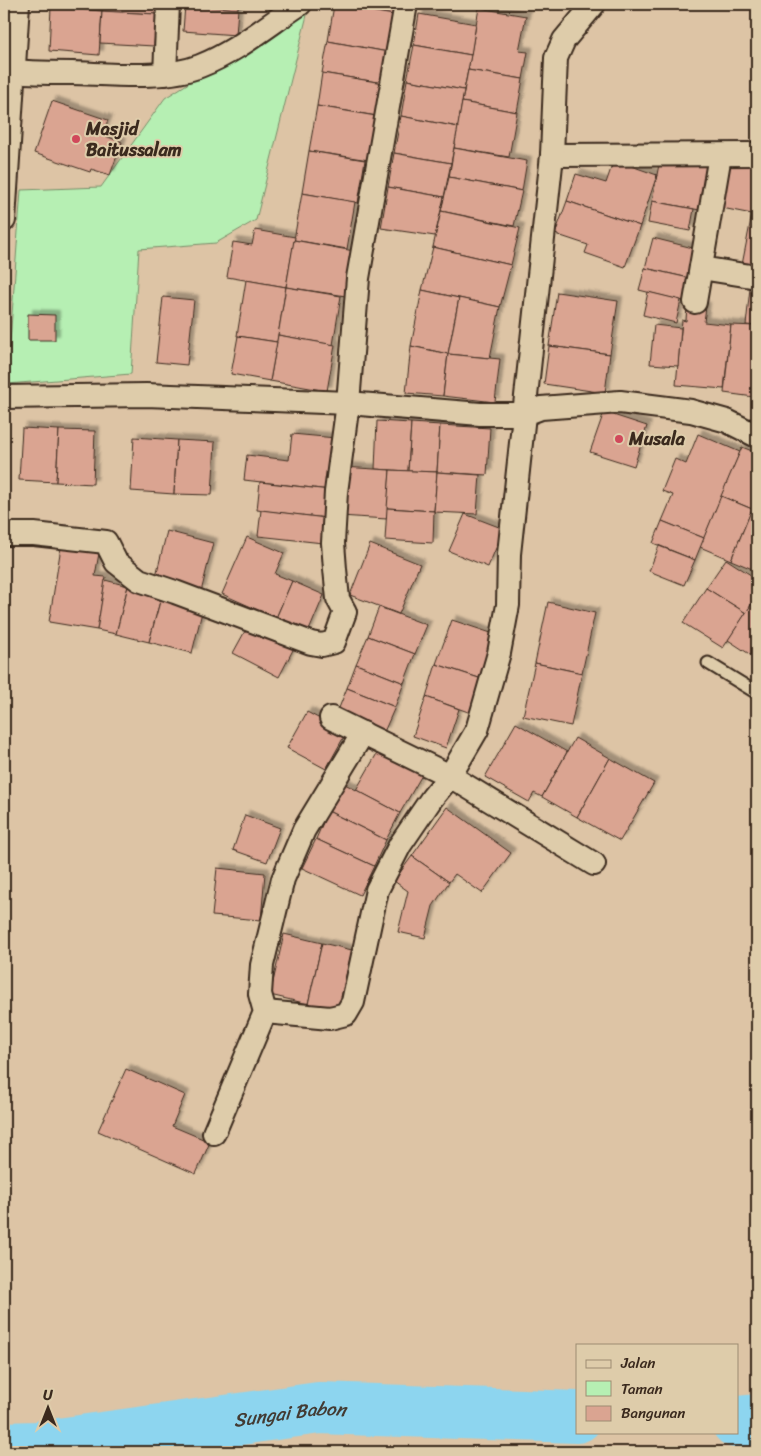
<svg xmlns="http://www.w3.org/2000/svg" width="761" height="1456" viewBox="0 0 761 1456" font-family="Sriracha,sans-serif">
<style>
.green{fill:#b6efb3;stroke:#788c68}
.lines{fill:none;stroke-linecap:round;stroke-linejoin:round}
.river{stroke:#8dd5ef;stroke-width:52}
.building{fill:#daa491;stroke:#3b2a1e;filter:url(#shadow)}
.lane-casing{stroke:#3b2a1e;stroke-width:15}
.street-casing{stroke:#3b2a1e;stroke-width:26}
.lane{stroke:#deccaa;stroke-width:11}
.street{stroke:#deccaa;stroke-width:22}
.poi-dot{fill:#d1495b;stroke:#deccaa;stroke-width:2}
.labels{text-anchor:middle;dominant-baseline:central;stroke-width:4;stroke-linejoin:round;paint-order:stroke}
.poi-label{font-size:18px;font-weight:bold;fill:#3b2a1e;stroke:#deccaa;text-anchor:start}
.water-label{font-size:19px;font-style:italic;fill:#433b33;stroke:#deccaa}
</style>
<defs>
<filter id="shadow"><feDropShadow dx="4.5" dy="-4.5" stdDeviation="1" flood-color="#0004"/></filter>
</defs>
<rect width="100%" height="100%" fill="#ddc4a5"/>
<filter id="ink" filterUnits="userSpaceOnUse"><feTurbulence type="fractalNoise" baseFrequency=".02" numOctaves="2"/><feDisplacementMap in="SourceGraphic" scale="10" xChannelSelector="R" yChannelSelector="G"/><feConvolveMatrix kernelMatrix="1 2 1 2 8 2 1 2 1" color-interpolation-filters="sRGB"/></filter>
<g filter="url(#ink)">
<!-- green -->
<polygon class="green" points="309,7 256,220 216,243 139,249 131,374 7,384 21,190 101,187 165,98"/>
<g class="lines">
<!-- river -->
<g class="river">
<polyline points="737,1422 757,1420"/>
<path id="s1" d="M4,1448L37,1447L319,1408L577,1417"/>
</g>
</g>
<!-- building -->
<g class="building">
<polygon points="52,4 103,4 102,11 51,7"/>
<polygon points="103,4 157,4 156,14 102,11"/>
<polygon points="185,4 238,4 238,9 185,5"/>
<polygon points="334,4 396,4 394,15 334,5"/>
<polygon points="185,5 238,9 236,35 183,31"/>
<polygon points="334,5 394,15 388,52 328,41"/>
<polygon points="51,7 102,11 99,55 49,51"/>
<polygon points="479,8 526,16 519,51 528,52 523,79 468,70"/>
<polygon points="4,9 6,9 4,34"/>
<polygon points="102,11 156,14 154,46 100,43"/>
<polygon points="419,14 476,24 471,55 414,45"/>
<polygon points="328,41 388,52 383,83 322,73"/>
<polygon points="414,45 471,55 464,90 407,80"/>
<polygon points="468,70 523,79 517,112 462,102"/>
<polygon points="322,73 383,83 377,116 317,106"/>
<polygon points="407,80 464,90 458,127 401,116"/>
<polygon points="52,101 108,120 102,135 122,142 110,175 91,169 90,172 34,153"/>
<polygon points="462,102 517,112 509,157 454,148"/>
<polygon points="317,106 376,116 369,160 309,151"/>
<polygon points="401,116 458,127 451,163 394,153"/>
<polygon points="454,148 527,161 522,191 449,177"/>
<polygon points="309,151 365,160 358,203 302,193"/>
<polygon points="394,153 451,163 444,197 388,187"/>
<polygon points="660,159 713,168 705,211 652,201"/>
<polygon points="731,159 757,164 757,215 722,208"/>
<polygon points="614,160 657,175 640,226 567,201 576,174 606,183"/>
<polygon points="449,177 522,191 514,226 441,211"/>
<polygon points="388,187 444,197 435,236 381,228"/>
<polygon points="302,193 355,202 347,249 294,240"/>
<polygon points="567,201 640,226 625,267 585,253 588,245 555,234"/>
<polygon points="652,201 694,209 690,231 648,223"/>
<polygon points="441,211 520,228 511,265 433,247"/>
<polygon points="752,214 757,215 757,268 742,265"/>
<polygon points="255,230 295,237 286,287 227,277 233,242 252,245"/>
<polygon points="653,238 697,249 689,278 645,268"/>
<polygon points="294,240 354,251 346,296 286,287"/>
<polygon points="433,247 511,265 500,307 422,290"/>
<polygon points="645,268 689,278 683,301 639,290"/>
<polygon points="751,279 757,280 757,326 746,325"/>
<polygon points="246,280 286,287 277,342 237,336"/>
<polygon points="286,287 341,296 333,345 278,335"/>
<polygon points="422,290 459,298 448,354 411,346"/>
<polygon points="557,292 618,301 610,354 549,346"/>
<polygon points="648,292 681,300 676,323 643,315"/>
<polygon points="163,297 194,300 187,365 156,362"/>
<polygon points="459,298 500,307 490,358 448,354"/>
<polygon points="687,305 706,307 704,322 731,325 724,389 676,385 682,320 686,321"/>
<polygon points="28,314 55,315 55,340 28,340"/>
<polygon points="654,325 681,328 678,366 650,364"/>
<polygon points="731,325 757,326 757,376 754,397 724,393"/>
<polygon points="278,335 335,345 327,391 270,381"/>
<polygon points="238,336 277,342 270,381 231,374"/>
<polygon points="411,346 448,354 443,396 406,393"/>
<polygon points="549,346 610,354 605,393 544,384"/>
<polygon points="448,354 500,359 495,402 443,396"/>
<polygon points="757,376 757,402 754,402"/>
<polygon points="604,412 647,426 634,466 590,452"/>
<polygon points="377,421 411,423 408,471 375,469"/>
<polygon points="411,423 440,425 437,472 408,471"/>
<polygon points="440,425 490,428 487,475 437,472"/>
<polygon points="22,428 59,430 56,482 19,480"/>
<polygon points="59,430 95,431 93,484 56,482"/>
<polygon points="292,434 336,438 330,490 244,480 247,455 289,460"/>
<polygon points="698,434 740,452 704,538 662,521 673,495 662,491 675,459 686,464"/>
<polygon points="134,437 177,440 174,494 131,491"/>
<polygon points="177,440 215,442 212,495 174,494"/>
<polygon points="742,447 757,453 757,511 721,496"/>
<polygon points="343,467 390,470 387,519 340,516"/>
<polygon points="390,470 437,472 434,511 387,508"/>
<polygon points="437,472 480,475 477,514 434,512"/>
<polygon points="260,482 330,490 326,518 257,510"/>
<polygon points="721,496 752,509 731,560 700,547"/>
<polygon points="387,508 434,511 433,543 385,540"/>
<polygon points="752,509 757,511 757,571 731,560"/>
<polygon points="261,510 326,518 323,543 258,536"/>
<polygon points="465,514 504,529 488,567 449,551"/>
<polygon points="662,521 704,538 695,560 653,543"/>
<polygon points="167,531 213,543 201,592 155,580"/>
<polygon points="247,537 284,553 275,574 292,581 276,618 222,594"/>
<polygon points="370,544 420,564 399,614 350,595"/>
<polygon points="659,546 695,560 684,585 649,571"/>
<polygon points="61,547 99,553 95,576 106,577 97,630 49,622"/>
<polygon points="726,559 757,579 757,596 746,613 706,588"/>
<polygon points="105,580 128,586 116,634 97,630"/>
<polygon points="292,581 324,595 308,633 276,618"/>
<polygon points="128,586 162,594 149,642 116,634"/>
<polygon points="706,588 746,613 723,648 683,623"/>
<polygon points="162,594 204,604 192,653 149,642"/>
<polygon points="757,596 757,659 728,640"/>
<polygon points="548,602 595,613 582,673 535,663"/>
<polygon points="379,607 427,625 415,654 368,636"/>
<polygon points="452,620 497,635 482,679 436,664"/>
<polygon points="250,622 295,646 279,677 233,653"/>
<polygon points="368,636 415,654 404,683 356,664"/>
<polygon points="535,663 582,673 571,726 523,716"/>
<polygon points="356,664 404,683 395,707 347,688"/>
<polygon points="436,664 482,679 471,713 426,697"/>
<polygon points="347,688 395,707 384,732 337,713"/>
<polygon points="426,697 459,709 446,748 413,736"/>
<polygon points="307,712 346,733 326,769 287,748"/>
<polygon points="516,723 567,752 542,797 534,793 529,802 485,777"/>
<polygon points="575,738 610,758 577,817 542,797"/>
<polygon points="379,750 422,775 400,813 356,790"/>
<polygon points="610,758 654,783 620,841 577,817"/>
<polygon points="343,783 400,813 386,840 328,811"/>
<polygon points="447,807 511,853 482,893 455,874 449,882 412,856"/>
<polygon points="328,811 386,840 374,866 316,839"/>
<polygon points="245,815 280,828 267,862 233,850"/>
<polygon points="316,839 374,866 360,895 302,868"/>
<polygon points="412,856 449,882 433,906 425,938 398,932 408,891 394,881"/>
<polygon points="217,868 265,873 261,920 212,916"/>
<polygon points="284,934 322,943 308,1004 270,995"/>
<polygon points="322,943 352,950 338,1010 308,1004"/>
<polygon points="126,1069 185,1095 172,1126 210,1142 196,1174 98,1131"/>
</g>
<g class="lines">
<!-- lane casing -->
<g class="lane-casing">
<polyline id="lane" points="708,663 757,693"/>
</g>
<!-- street casing -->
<g class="street-casing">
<g id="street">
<path d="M4,70C26,73 49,73 72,73C110,74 165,80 200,66C236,52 268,25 300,4"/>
<polyline points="165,74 168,4"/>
<polyline points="552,155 757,154"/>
<polyline points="4,220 18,4"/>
<polyline points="701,268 757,277"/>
<polyline points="695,302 720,155"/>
<polyline points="4,397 146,395 348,403 480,414 525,414 541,408 620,402 691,411 727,421 757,436"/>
<polyline points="4,534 34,534 106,542 116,562 139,580 175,592 311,643 322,645 334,642 345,612 338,599 335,569 333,543 336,492 348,403 358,278 406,4"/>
<polyline points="331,718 450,776 594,864"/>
<polyline points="265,1012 330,1018 346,1014 353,1002 377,890 400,845 432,798 450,776 477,730 499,653 508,605 509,554 552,155 556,58 564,40 594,4"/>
<polyline points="214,1133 265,1012 260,994 262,965 283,879 304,830 363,733"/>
</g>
</g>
<!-- lane -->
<use href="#lane" class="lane"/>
<!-- street -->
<use href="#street" class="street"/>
</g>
</g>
<!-- markers -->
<g class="poi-dot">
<circle cx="76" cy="139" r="5"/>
<circle cx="619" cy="439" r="5"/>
</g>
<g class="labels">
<!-- poi labels -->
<g class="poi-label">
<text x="86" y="129">Masjid<tspan x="86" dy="21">Baitussalam</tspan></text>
<text x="629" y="439">Musala</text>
</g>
<!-- water labels -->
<g class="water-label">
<text stroke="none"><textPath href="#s1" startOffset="288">Sungai Babon</textPath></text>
</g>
</g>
<!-- margin -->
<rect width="761" height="1456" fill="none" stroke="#deccaa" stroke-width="20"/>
<rect x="10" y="10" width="741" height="1436" fill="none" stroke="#3b2a1e" stroke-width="2" filter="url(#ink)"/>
<!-- legend -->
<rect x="576" y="1344" width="162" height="90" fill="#deccaa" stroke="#9d8b72"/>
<rect x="586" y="1360" width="25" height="8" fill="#deccaa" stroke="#9d8b72"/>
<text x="621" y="1368" font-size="15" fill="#3b2a1e">Jalan</text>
<rect x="586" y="1381" width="25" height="15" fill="#b6efb3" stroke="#9d8b72"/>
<text x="621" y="1394" font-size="15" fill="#3b2a1e">Taman</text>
<rect x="586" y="1406" width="25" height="15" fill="#daa491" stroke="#9d8b72"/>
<text x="621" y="1418" font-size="15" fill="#3b2a1e">Bangunan</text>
<!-- north arrow -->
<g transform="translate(48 1408)" stroke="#deccaa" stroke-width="4" paint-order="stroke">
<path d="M0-4L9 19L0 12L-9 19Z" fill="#3b2a1e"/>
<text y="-8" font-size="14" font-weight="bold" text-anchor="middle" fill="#3b2a1e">U</text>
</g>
</svg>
